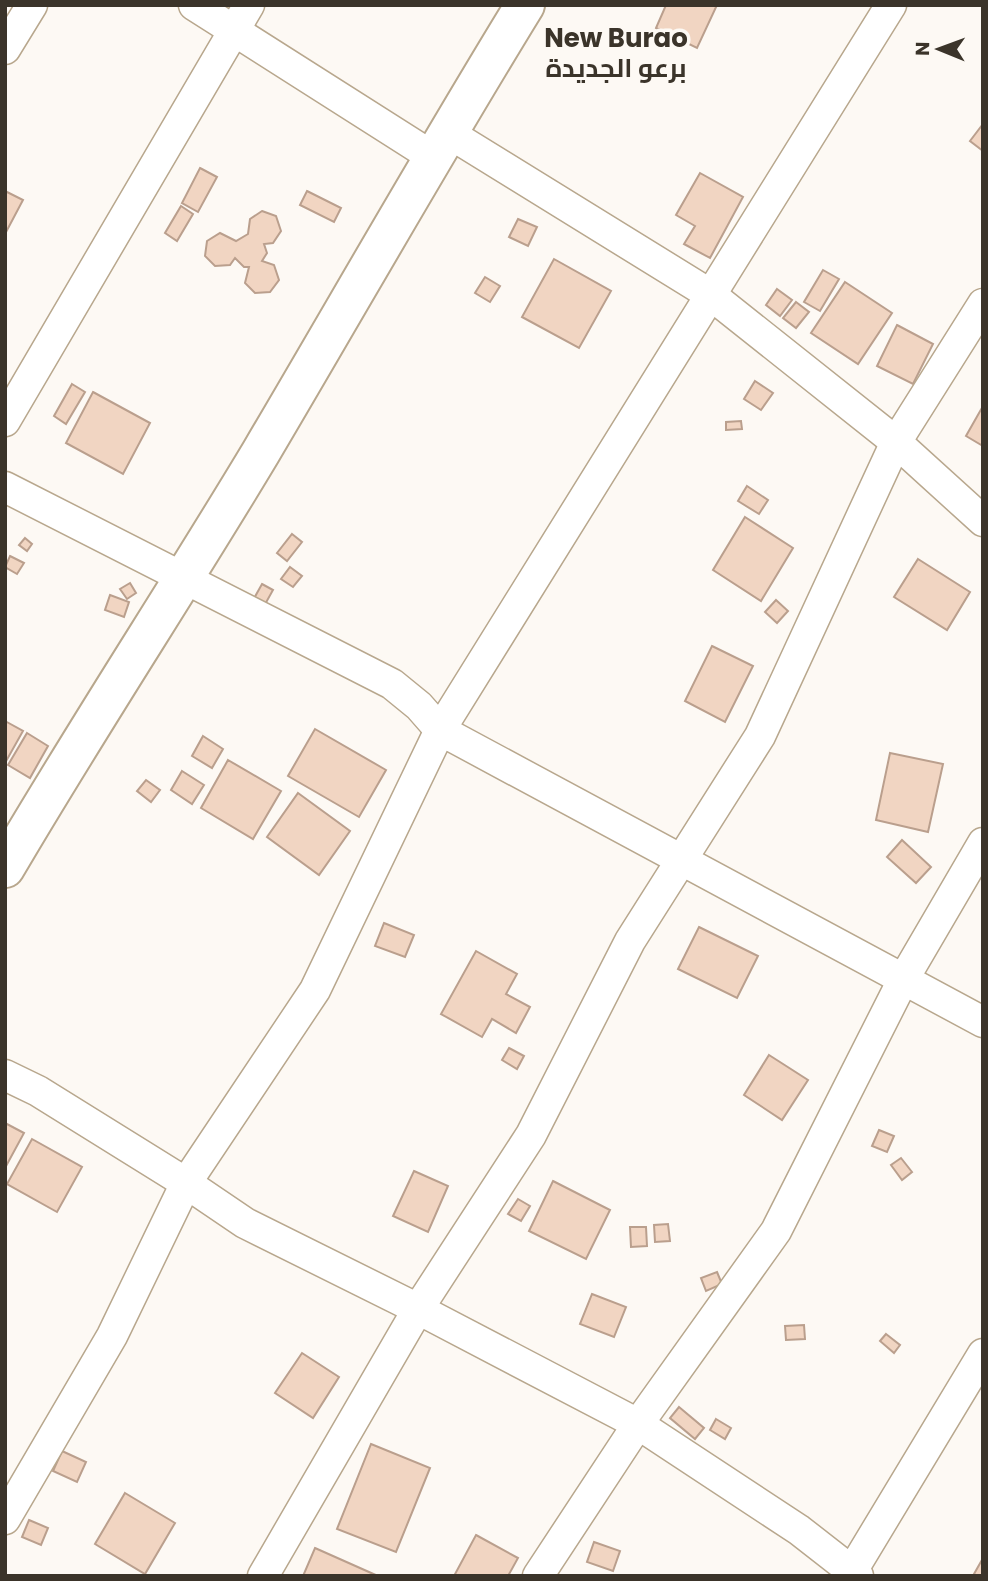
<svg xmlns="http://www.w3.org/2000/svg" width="988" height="1581" viewBox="0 0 988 1581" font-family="Poppins,Cairo,sans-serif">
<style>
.building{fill:#f1d5c2;stroke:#ba9f8d;stroke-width:2}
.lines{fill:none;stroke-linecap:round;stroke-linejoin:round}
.street-casing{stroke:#b8a78d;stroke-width:33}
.highway-casing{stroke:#b8a78d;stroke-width:42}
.street{stroke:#fff;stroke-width:30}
.highway{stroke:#fff;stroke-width:38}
.labels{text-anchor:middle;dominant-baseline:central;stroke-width:7;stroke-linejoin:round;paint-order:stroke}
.district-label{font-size:26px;font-weight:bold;fill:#3b342a;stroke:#fdf9f4}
</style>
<rect width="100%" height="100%" fill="#fdf9f4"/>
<!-- building -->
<g class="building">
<polygon points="666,5 717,5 697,48 656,28"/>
<polygon points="983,124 983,151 970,141"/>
<polygon points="200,168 217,177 198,212 182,203"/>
<polygon points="700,173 743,197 710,258 684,244 695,226 676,215"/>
<polygon points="5,191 23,200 5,234"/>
<polygon points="307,191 341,208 334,222 300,205"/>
<polygon points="181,206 193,214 177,241 165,233"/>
<polygon points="262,211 276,216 281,231 273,243 264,244 267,253 262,261 274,265 279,280 270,292 255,293 245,283 249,267 244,267 235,258 230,265 215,266 205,256 207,241 220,233 236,241 248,234 250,219"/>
<polygon points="518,219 537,227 528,246 509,237"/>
<polygon points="554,259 611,291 579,348 522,317"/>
<polygon points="823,270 839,279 820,311 804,302"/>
<polygon points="485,277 500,286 490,302 475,293"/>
<polygon points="845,282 892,313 858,364 811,333"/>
<polygon points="777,289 792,300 780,316 766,305"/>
<polygon points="796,302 809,312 796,328 783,318"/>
<polygon points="897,325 933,344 913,384 877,366"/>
<polygon points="755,381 773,393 761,410 744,399"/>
<polygon points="72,384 85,392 66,424 54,416"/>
<polygon points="93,392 150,423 123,474 66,443"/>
<polygon points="983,406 983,446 966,436"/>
<polygon points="741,421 742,429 726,430 726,422"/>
<polygon points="747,486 768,500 759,514 738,501"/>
<polygon points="745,517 793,548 761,601 713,570"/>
<polygon points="292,534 302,542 287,561 277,553"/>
<polygon points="25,538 32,544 27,551 19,545"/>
<polygon points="10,556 24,563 17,574 5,567"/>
<polygon points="918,559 970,592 947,630 894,597"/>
<polygon points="290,567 302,576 293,587 281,579"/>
<polygon points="130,583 136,593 127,599 120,589"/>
<polygon points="262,584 273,590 263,608 252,602"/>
<polygon points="110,595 129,602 124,617 105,610"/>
<polygon points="776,600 788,611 777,623 765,612"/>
<polygon points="712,646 753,666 725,722 685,701"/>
<polygon points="5,721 23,731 5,763"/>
<polygon points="315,729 386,770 359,817 288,776"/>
<polygon points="27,733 48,746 30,778 8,765"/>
<polygon points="203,736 223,749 212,768 192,756"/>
<polygon points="890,753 943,764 928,832 876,820"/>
<polygon points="228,760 281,791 253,839 201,808"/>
<polygon points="182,771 204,785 192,804 171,790"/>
<polygon points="146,780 160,790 151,802 137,791"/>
<polygon points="298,793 350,831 319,875 267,837"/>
<polygon points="902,840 931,867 916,883 887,857"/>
<polygon points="384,923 414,935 405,957 375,946"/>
<polygon points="699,927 758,956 737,998 678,969"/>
<polygon points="476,951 517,974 506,994 530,1007 516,1033 492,1019 482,1037 441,1014"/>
<polygon points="509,1048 524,1056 517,1069 502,1060"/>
<polygon points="769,1055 808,1080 782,1120 744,1095"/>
<polygon points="5,1123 24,1133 5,1168"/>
<polygon points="879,1130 894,1136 887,1152 872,1146"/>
<polygon points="32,1139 82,1167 57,1212 7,1184"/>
<polygon points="901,1158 912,1172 902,1180 891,1165"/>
<polygon points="414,1171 448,1186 428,1232 393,1216"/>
<polygon points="553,1181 610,1210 586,1259 529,1231"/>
<polygon points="518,1199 530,1206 521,1221 508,1214"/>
<polygon points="668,1224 670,1241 655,1242 654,1225"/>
<polygon points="630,1227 646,1227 647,1246 631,1247"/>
<polygon points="717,1272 722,1284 706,1291 701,1278"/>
<polygon points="592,1294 626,1307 614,1337 580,1324"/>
<polygon points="804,1325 805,1339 786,1340 785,1326"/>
<polygon points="886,1334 900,1345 894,1353 880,1341"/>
<polygon points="302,1353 339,1377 313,1418 275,1393"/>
<polygon points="679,1407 704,1428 695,1439 670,1418"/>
<polygon points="716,1419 731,1428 725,1439 710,1430"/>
<polygon points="371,1444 430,1468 396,1552 337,1529"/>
<polygon points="62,1451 86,1462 77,1482 53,1471"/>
<polygon points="125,1493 175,1523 145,1574 95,1544"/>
<polygon points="29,1520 48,1528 41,1545 22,1537"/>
<polygon points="476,1535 518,1558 508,1576 454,1576"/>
<polygon points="594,1542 620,1551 613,1571 587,1562"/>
<polygon points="315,1548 378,1576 303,1576"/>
<polygon points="983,1558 983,1576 977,1576 974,1574"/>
</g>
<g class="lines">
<!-- street casing -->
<g class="street-casing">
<g id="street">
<polyline points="194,5 433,157"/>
<polyline points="5,49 32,5"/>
<polyline points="447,132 711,295 896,442 983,521"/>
<polyline points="5,421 249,5"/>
<polyline points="5,487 392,684 419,706 440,730 983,1022"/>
<polyline points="5,1075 38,1091 186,1183 245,1223 418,1309 263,1576"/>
<polyline points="5,1519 112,1336 186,1183 315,990 440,730 891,5"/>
<polyline points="538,1576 638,1424 776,1231 903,980 983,843"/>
<polyline points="849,1576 983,1354"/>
<polyline points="858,1576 799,1530 638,1424 418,1309 531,1135 630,941 760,736 896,442 983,304"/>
</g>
</g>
<!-- highway casing -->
<g class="highway-casing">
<path id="highway" d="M5,868C87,728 177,592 261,452C349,303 434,153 525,5"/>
</g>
<!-- street -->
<use href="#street" class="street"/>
<!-- highway -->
<use href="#highway" class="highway"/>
</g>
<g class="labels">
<!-- district labels -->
<g class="district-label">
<text x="616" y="38">New Burao<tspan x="616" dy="30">برعو الجديدة</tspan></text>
</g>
</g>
<!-- border -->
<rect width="988" height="1581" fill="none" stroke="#3b342a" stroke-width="14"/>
<!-- north arrow -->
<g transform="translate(939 49) rotate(271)" stroke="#fdf9f4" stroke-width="5" paint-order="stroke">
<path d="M0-5L12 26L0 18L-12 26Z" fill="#3b342a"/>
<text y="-10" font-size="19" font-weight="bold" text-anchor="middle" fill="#3b342a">N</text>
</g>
</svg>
